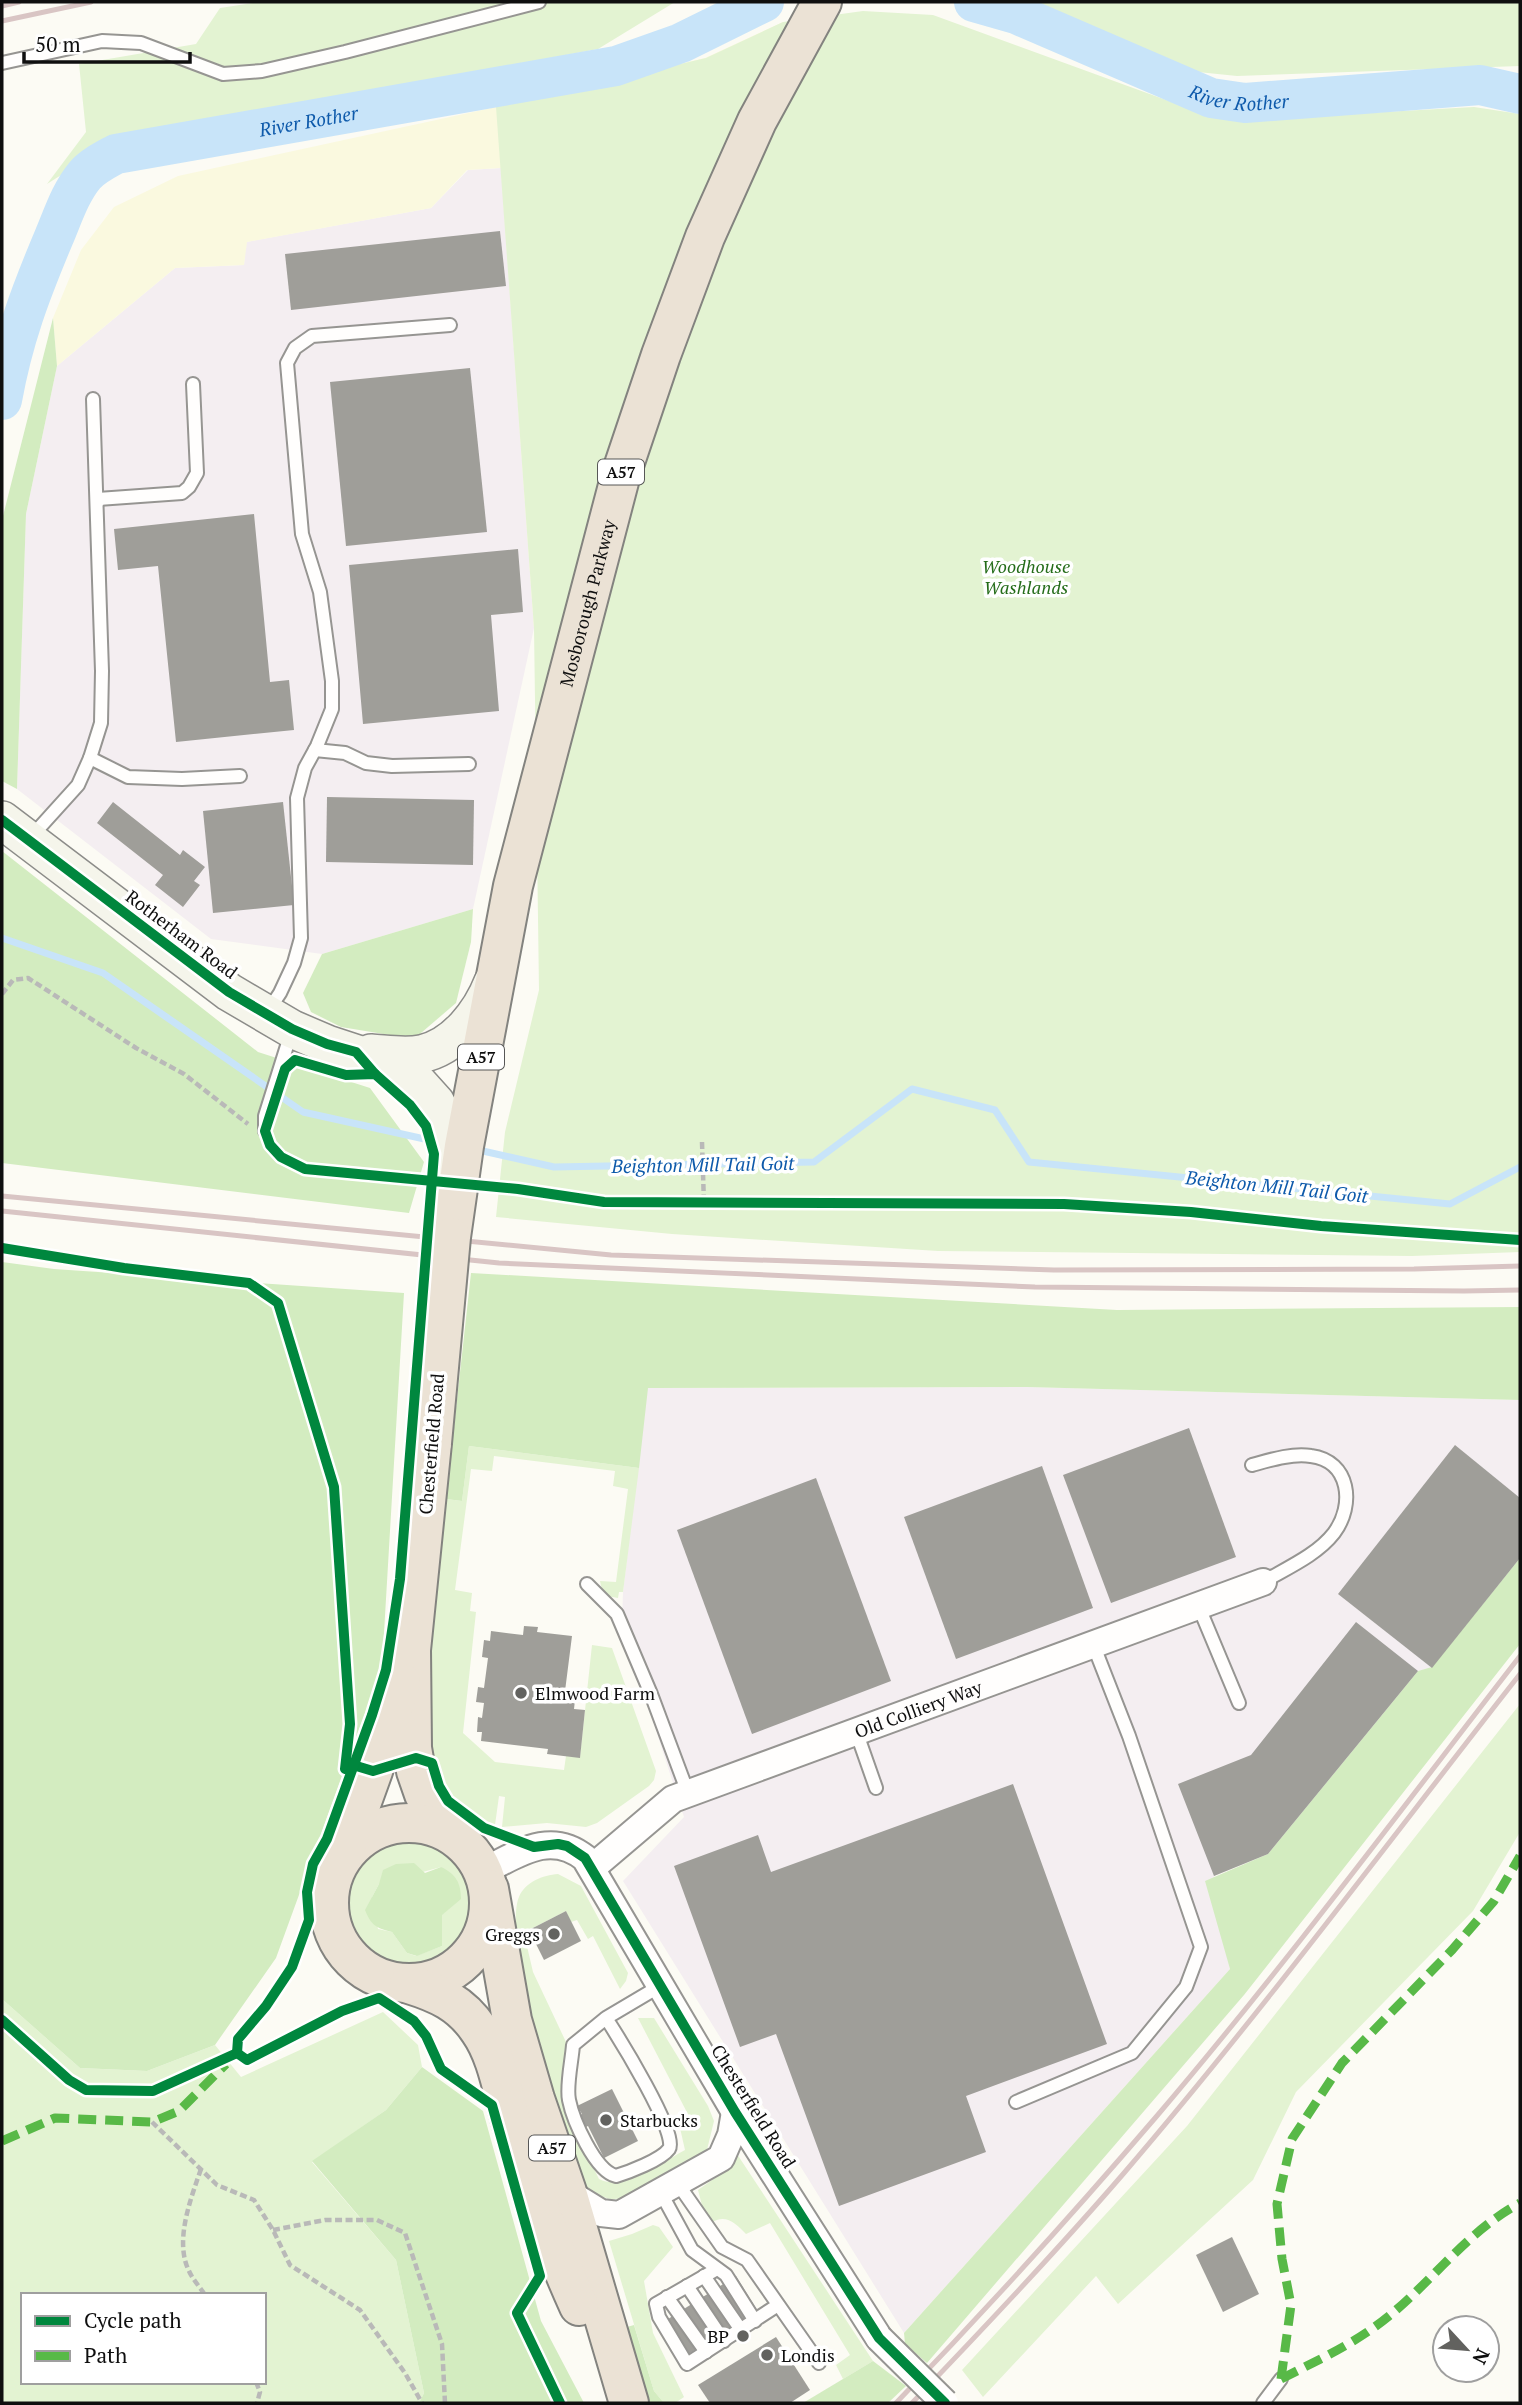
<svg xmlns="http://www.w3.org/2000/svg" width="1522" height="2405" viewBox="0 0 1522 2405" font-family="'PT Serif',serif">
<style>
.industrial{fill:#f4eef1}
.farmland{fill:#faf9df}
.green{fill:#e3f3d2;fill-rule:evenodd}
.forest{fill:#d3ecc0}
.lines{fill:none;stroke-linecap:round;stroke-linejoin:round}
.stream{stroke:#c8e4f9;stroke-width:7}
.river{stroke:#c8e4f9;stroke-width:40}
.building{fill:#9f9e99}
.lane-casing{stroke:#969592;stroke-width:16}
.street-casing{stroke:#969592;stroke-width:30}
.secondary-casing{stroke:#8c8c89;stroke-width:40}
.highway-casing{stroke:#83837f;stroke-width:42}
.path{stroke:#b9b9b8;stroke-width:4.5;stroke-dasharray:7 3.5;stroke-linecap:butt}
.lane{stroke:#fffefd;stroke-width:12}
.street{stroke:#fffefd;stroke-width:26}
.secondary{stroke:#f5f5eb;stroke-width:37}
.highway{stroke:#ebe2d5;stroke-width:38}
.rail{stroke:#d9c5c4;stroke-width:5}
.street-bridge-casing{stroke:#969592;stroke-width:30;stroke-linecap:butt}
.highway-bridge-casing{stroke:#83837f;stroke-width:42;stroke-linecap:butt}
.street-bridge{stroke:#fffefd;stroke-width:26}
.highway-bridge{stroke:#ebe2d5;stroke-width:38}
.quiet{stroke:#58b947;stroke-width:9;stroke-dasharray:18 9;stroke-linecap:butt}
.cycleway-casing{stroke:#fff;stroke-width:15}
.cycleway{stroke:#00873e;stroke-width:10}
.poi-dot{fill:#62625f;stroke:#fff;stroke-width:2.5}
.labels{text-anchor:middle;dominant-baseline:central;stroke-width:7;stroke-linejoin:round;paint-order:stroke}
.shield{fill:#fff;stroke:#575757;stroke-width:2}
.shield-label{font-size:16px;font-weight:bold;fill:#0f0f0f}
.park-label{font-size:18px;font-style:italic;fill:#246c19;stroke:#fff}
.street-label{font-size:18px;fill:#0f0f0f;stroke:#fff}
.poi-label{font-size:18px;fill:#0f0f0f;stroke:#fff;text-anchor:start}
.water-label{font-size:19px;font-style:italic;fill:#0e5aab;stroke:#fff}
</style>
<rect width="100%" height="100%" fill="#fcfbf4"/>
<!-- industrial -->
<g class="industrial">
<polygon points="501,168 534,628 473,909 322,954 211,939 17,789 26,514 57,366 175,268 244,265 246,242 431,208 468,170"/>
<polygon points="1027,1387 1520,1400 1520,1558 1432,1668 1418,1671 1268,1854 1214,1876 1230,1969 904,2333 623,1881 684,1817 622,1625 623,1592 647,1388"/>
</g>
<!-- farmland -->
<polygon class="farmland" points="783,22 534,628 501,168 467,170 431,208 247,242 244,265 175,268 57,366 53,318 81,250 114,207 178,176 496,107 705,58"/>
<!-- green -->
<g class="green">
<polygon points="260,2 675,2 598,49 118,139 47,184 86,132 79,64 196,44 220,8"/>
<polygon points="1029,2 1520,2 1520,66 1237,76 1198,72"/>
<polygon points="863,11 933,15 1210,116 1276,118 1474,107 1520,114 1520,1252 1412,1256 938,1251 672,1234 496,1217 505,1132 539,990 534,628 496,107 706,58 783,22"/>
<path d="M469,1446L639,1468L623,1592H619L618,1598L607,1596L602,1590L600,1581L616,1582L628,1489L613,1486L615,1471L494,1456L492,1471L471,1469L455,1590L472,1593L470,1611L476,1612L463,1733L495,1762L564,1770L566,1756L580,1757L592,1645L612,1648L656,1771L654,1780L649,1786L597,1823L586,1827L547,1823L502,1827L505,1797L499,1796L495,1825L492,1827C461,1812 444,1796 436,1762L427,1758L425,1717L446,1499L462,1501Z"/>
<polygon points="1520,1704 1520,1832 1473,1911 1296,2092 1253,2180 1118,2304 1096,2276 983,2397 962,2370 1187,2126"/>
<path d="M419,1842C426,1844 433,1845 439,1849C501,1881 472,1976 403,1967C383,1964 366,1953 356,1935C339,1906 351,1869 378,1851C391,1843 405,1843 419,1842ZM441,1867L454,1904L441,1915L442,1946L416,1956L407,1953L392,1932L378,1929L372,1897L379,1884Z"/>
<path d="M558,1874L581,1886L628,1973L626,1981L620,1989L593,1936L588,1939L577,1920L571,1922L566,1911L529,1930L533,1938L526,1942L533,1972L566,2042L568,2059L563,2106L599,2179C624,2192 662,2162 685,2150L680,2128L692,2122L638,2018H654L708,2106L714,2121L706,2154C684,2168 638,2201 611,2199C600,2198 583,2185 576,2176C571,2168 568,2155 565,2146C559,2128 550,2110 545,2091C536,2056 506,1926 519,1897C525,1882 543,1875 558,1874Z"/>
<path d="M2,1999L80,2068L147,2071L215,2045L241,2077L383,2012L418,2045L422,2067L386,2110L312,2162L396,2260L424,2393L419,2403H2ZM23,2295H264V2382H23Z"/>
<path d="M737,2154L873,2361L843,2379L836,2365L850,2355L770,2223L746,2234C736,2223 725,2213 711,2223L704,2213L698,2190L719,2175Z"/>
<polygon points="653,2225 659,2227 673,2247 644,2281 653,2333 684,2397 675,2403 664,2403 654,2391 609,2241 632,2234"/>
</g>
<!-- forest -->
<g class="forest">
<polygon points="53,318 57,366 26,514 17,789 2,781 2,536 3,516"/>
<polygon points="2,851 258,1052 370,1088 424,1162 409,1213 2,1163"/>
<polygon points="473,909 471,942 456,1003 414,1039 341,1027 311,1012 303,993 322,954"/>
<polygon points="2,1262 54,1269 404,1293 382,1667 276,1958 215,2045 147,2071 80,2068 2,1999"/>
<polygon points="471,1273 1117,1310 1520,1307 1520,1400 1027,1387 648,1388 639,1468 469,1446 462,1501 446,1499"/>
<polygon points="1520,1558 1520,1644 1244,1995 927,2363 905,2344 904,2333 1230,1969 1205,1881 1268,1854 1418,1671 1432,1667"/>
<path d="M414,1863L425,1873L441,1867C456,1874 461,1883 461,1899L442,1915V1946L417,1956L407,1953L392,1932C376,1928 371,1925 365,1910L379,1884L383,1870L396,1864Z"/>
<polygon points="422,2067 483,2111 541,2321 584,2403 419,2403 424,2393 396,2260 312,2161 386,2110"/>
<polygon points="634,2325 654,2391 664,2403 648,2403 627,2327"/>
<polygon points="873,2361 906,2386 888,2403 803,2403"/>
</g>
<g class="lines">
<!-- stream -->
<g class="stream">
<polyline points="2,938 103,973 303,1112 438,1142"/>
<polyline points="474,1149 554,1167 814,1162 912,1089 995,1110 1029,1162 1450,1204 1520,1167"/>
</g>
<!-- river -->
<g class="river">
<path id="s1" d="M974,2L1016,14L1211,98L1245,103L1480,85L1520,94"/>
<path id="s2" d="M2,400C13,339 30,294 54,237C63,216 70,193 85,175C93,166 105,160 116,154L616,66L681,43L764,2"/>
</g>
</g>
<!-- building -->
<g class="building">
<polygon points="500,231 506,286 291,310 285,254"/>
<polygon points="470,368 487,532 346,546 330,382"/>
<polygon points="254,514 270,682 289,680 294,730 176,742 158,566 118,570 114,529"/>
<polygon points="518,549 523,612 491,615 499,711 363,724 349,565"/>
<polygon points="327,797 474,800 473,865 326,862"/>
<polygon points="113,802 180,855 183,850 205,867 194,881 200,885 183,907 155,885 163,875 97,823"/>
<polygon points="283,802 294,905 213,913 203,811"/>
<polygon points="1189,1428 1236,1557 1111,1603 1063,1475"/>
<polygon points="1455,1445 1520,1498 1520,1558 1432,1668 1338,1594"/>
<polygon points="1042,1466 1093,1608 956,1659 904,1517"/>
<polygon points="816,1478 891,1681 752,1734 677,1530"/>
<polygon points="1356,1622 1418,1671 1268,1854 1214,1876 1178,1784 1251,1755"/>
<polygon points="524,1626 538,1627 537,1632 572,1636 564,1699 575,1700 574,1709 585,1710 580,1758 547,1754 548,1749 481,1741 482,1732 477,1732 478,1717 482,1718 484,1703 476,1702 478,1687 484,1688 488,1658 482,1657 484,1640 490,1641 491,1631 523,1635"/>
<polygon points="1013,1784 1107,2044 966,2096 986,2152 839,2206 776,2034 740,2047 674,1866 758,1835 771,1872"/>
<polygon points="566,1911 581,1941 544,1960 529,1930"/>
<polygon points="612,2089 638,2141 604,2158 588,2126 582,2129 577,2117 582,2114 577,2106"/>
<polygon points="1232,2237 1259,2294 1223,2312 1196,2255"/>
<polygon points="736,2276 757,2310 679,2360 657,2326"/>
<polygon points="776,2337 810,2390 790,2403 710,2403 698,2385"/>
</g>
<g class="lines">
<!-- lane casing -->
<g class="lane-casing">
<g id="lane">
<polyline points="2,63 102,41 141,43 223,74 262,71 345,52 539,2"/>
<polyline points="100,500 98,499 182,493 189,487 197,473 193,384"/>
<polyline points="315,750 345,753 366,763 392,766 469,764"/>
<polyline points="90,758 128,777 182,779 240,776"/>
<polyline points="31,837 78,785 90,758 101,723 102,671 93,399"/>
<polyline points="268,1011 280,993 294,963 301,938 297,798 305,768 317,746 332,709 332,681 320,592 302,534 287,363 295,348 312,336 450,325"/>
<polyline points="265,1131 265,1116 291,1033"/>
<path d="M1252,1465C1270,1460 1292,1453 1311,1456C1350,1461 1355,1505 1334,1533C1317,1555 1287,1568 1263,1582"/>
<polyline points="587,1584 617,1614 651,1694 688,1793"/>
<polyline points="1198,1605 1239,1703"/>
<polyline points="856,1731 876,1788"/>
<path d="M606,2018L573,2045C572,2060 566,2086 569,2100C573,2120 595,2171 616,2176C629,2172 661,2160 669,2149C679,2134 617,2035 606,2018L660,1986"/>
<polyline points="1016,2102 1132,2053 1186,1987 1201,1947 1129,1736 1093,1644"/>
<polyline points="678,2184 722,2247 747,2260 819,2363"/>
<polyline points="661,2193 692,2250 726,2275 755,2321"/>
<polyline points="717,2269 656,2304 659,2317 687,2364 778,2305"/>
<polyline points="704,2276 741,2330"/>
<polyline points="687,2286 724,2341"/>
<polyline points="667,2297 706,2352"/>
<polyline points="1263,2403 1281,2379"/>
</g>
</g>
<!-- street casing -->
<g class="street-casing">
<g id="street">
<path id="s3" d="M593,1867L673,1799L1263,1582"/>
<path d="M484,1871C518,1854 550,1830 585,1858L735,2112L879,2338"/>
<polyline points="567,2192 601,2213 619,2215 721,2158 731,2135 735,2112"/>
</g>
</g>
<!-- secondary casing -->
<g class="secondary-casing">
<g id="secondary">
<polyline points="2,820 229,992 292,1029 327,1044 394,1066 418,1083 436,1103 443,1117 450,1138 450,1180"/>
<path d="M371,1053C387,1054 404,1057 421,1054C455,1047 481,1013 493,982"/>
</g>
</g>
<!-- highway casing -->
<g class="highway-casing">
<g id="highway">
<path id="s4" d="M451,1237L464,1146L513,886L621,474L661,355L705,237L757,121L822,2"/>
<polyline points="432,1443 411,1650 412,1748 416,1771 424,1794 449,1833"/>
<circle cx="409" cy="1903" r="80"/>
<polyline points="342,1857 373,1771 401,1682"/>
<polyline points="489,1889 512,2020 535,2099 567,2192 629,2403"/>
<path d="M409,1984C438,1993 461,2003 479,2030C499,2058 503,2098 514,2131C532,2190 553,2249 579,2306"/>
</g>
</g>
<!-- path -->
<g class="path">
<polyline points="2,994 13,980 28,978 136,1048 184,1074 248,1124"/>
<polyline points="702,1142 704,1204"/>
<polyline points="152,2122 217,2185 254,2200 273,2230 290,2265 360,2310 405,2373 422,2403"/>
<path d="M201,2169C191,2198 174,2241 189,2271C193,2280 200,2287 205,2295"/>
<polyline points="273,2230 325,2220 377,2220 405,2233 442,2344 445,2403"/>
<polyline points="256,2382 260,2392 257,2403"/>
</g>
<!-- lane -->
<use href="#lane" class="lane"/>
<!-- street -->
<use href="#street" class="street"/>
<!-- secondary -->
<use href="#secondary" class="secondary"/>
<!-- highway -->
<use href="#highway" class="highway"/>
<!-- rail -->
<g class="rail">
<polyline points="2,6 19,2"/>
<polyline points="2,21 91,2"/>
<polyline points="2,1196 611,1255 1054,1270 1414,1269 1520,1266"/>
<polyline points="2,1211 499,1263 1035,1287 1464,1291 1520,1290"/>
<path d="M896,2403C985,2311 1072,2215 1156,2117C1283,1968 1400,1811 1520,1656"/>
<path d="M912,2403C984,2328 1056,2252 1124,2173C1262,2012 1389,1841 1520,1674"/>
</g>
<!-- street-bridge casing -->
<g class="street-bridge-casing">
<polyline id="street-bridge" points="879,2338 945,2403"/>
</g>
<!-- highway-bridge casing -->
<g class="highway-bridge-casing">
<polyline id="highway-bridge" points="432,1443 451,1237"/>
</g>
<!-- street-bridge -->
<use href="#street-bridge" class="street-bridge"/>
<!-- highway-bridge -->
<use href="#highway-bridge" class="highway-bridge"/>
<!-- quiet -->
<g class="quiet">
<polyline points="2,2141 55,2118 152,2122 179,2111 226,2064"/>
<polyline points="1281,2379 1291,2305 1282,2259 1277,2204 1292,2139 1342,2063 1452,1950 1494,1901 1520,1856"/>
<path d="M1281,2379C1318,2360 1356,2343 1389,2316C1433,2280 1469,2230 1520,2203"/>
</g>
<!-- cycleway casing -->
<g class="cycleway-casing">
<g id="cycleway">
<polyline points="2,820 229,992 292,1029 327,1044 356,1052 375,1074"/>
<polyline points="2,1248 124,1268 249,1283 278,1303 334,1487 350,1724 345,1769"/>
<polyline points="353,1765 373,1771 416,1758 432,1763 439,1786 448,1801 484,1828 534,1847 558,1844 567,1846 585,1858 735,2112 879,2338 945,2403"/>
<polyline points="2,2020 69,2080 86,2090 153,2091 237,2053"/>
<polyline points="237,2053 238,2039 266,2006 292,1967 309,1920 307,1892 313,1864 327,1839 372,1715 386,1670 400,1579 434,1154 426,1126 410,1105 375,1074 346,1075 295,1060 285,1069 265,1131 270,1145 281,1157 305,1169 518,1189 604,1202 1064,1204 1191,1212 1321,1226 1520,1240"/>
<polyline points="237,2053 247,2060 342,2011 379,1998 414,2021 426,2036 441,2069 492,2105 540,2276 517,2313 560,2403"/>
</g>
</g>
<!-- cycleway -->
<use href="#cycleway" class="cycleway"/>
</g>
<!-- markers -->
<g class="poi-dot">
<circle cx="521" cy="1693" r="7"/>
<circle cx="554" cy="1934" r="7"/>
<circle cx="606" cy="2120" r="7"/>
<circle cx="743" cy="2336" r="7"/>
<circle cx="767" cy="2355" r="7"/>
</g>
<g class="labels">
<!-- shield labels -->
<g class="shield">
<rect x="598" y="459.5" width="46" height="25" rx="5"/>
<rect x="458" y="1044.5" width="46" height="25" rx="5"/>
<rect x="529" y="2135.5" width="46" height="25" rx="5"/>
</g>
<g class="shield-label">
<text x="621" y="472">A57</text>
<text x="481" y="1057">A57</text>
<text x="552" y="2148">A57</text>
</g>
<!-- park labels -->
<g class="park-label">
<text x="1026" y="566">Woodhouse<tspan x="1026" dy="21">Washlands</tspan></text>
</g>
<!-- street labels -->
<g class="street-label">
<text stroke="none"><textPath href="#s4" startOffset="649">Mosborough Parkway</textPath></text>
<text transform="translate(182 934) rotate(37)">Rotherham Road</text>
<text transform="translate(431 1444) rotate(-85)">Chesterfield Road</text>
<text stroke="none"><textPath href="#s3" startOffset="366">Old Colliery Way</textPath></text>
<text transform="translate(754 2106) rotate(58)">Chesterfield Road</text>
</g>
<!-- poi labels -->
<g class="poi-label">
<text x="535" y="1693">Elmwood Farm</text>
<text x="540" y="1934" text-anchor="end">Greggs</text>
<text x="620" y="2120">Starbucks</text>
<text x="729" y="2336" text-anchor="end">BP</text>
<text x="781" y="2355">Londis</text>
</g>
<!-- water labels -->
<g class="water-label">
<text stroke="none"><textPath href="#s1" startOffset="284">River Rother</textPath></text>
<text stroke="none"><textPath href="#s2" startOffset="474">River Rother</textPath></text>
<text transform="translate(703 1164) rotate(-1)">Beighton Mill Tail Goit</text>
<text transform="translate(1277 1186) rotate(6)">Beighton Mill Tail Goit</text>
</g>
</g>
<!-- border -->
<rect width="1522" height="2405" fill="none" stroke="#0f0f0f" stroke-width="7"/>
<!-- legend -->
<rect x="21" y="2293" width="245" height="91" fill="#ffffff" stroke="#9f9f9f" stroke-width="2"/>
<rect x="35" y="2316" width="35" height="10" fill="#00873e" stroke="#9f9f9f" stroke-width="2"/>
<text x="84" y="2328" font-size="21" fill="#0f0f0f">Cycle path</text>
<rect x="35" y="2351" width="35" height="10" fill="#58b947" stroke="#9f9f9f" stroke-width="2"/>
<text x="84" y="2363" font-size="21" fill="#0f0f0f">Path</text>
<!-- north arrow -->
<g transform="translate(1466 2349) rotate(116)"><circle r="33" fill="#ffffff" stroke="#9f9f9f" stroke-width="2"/>
<path d="M0-5L12 26L0 18L-12 26Z" fill="#62625f"/>
<text y="-10" font-size="19" font-weight="bold" text-anchor="middle" fill="#0f0f0f">N</text>
</g>
<!-- scale -->
<path d="M24 52v10h166v-10" fill="none" stroke="#0f0f0f" stroke-width="3.5"/>
<text x="35" y="52" font-size="21" fill="#0f0f0f" stroke="#ffffff" stroke-width="5" paint-order="stroke">50 m</text>
</svg>
